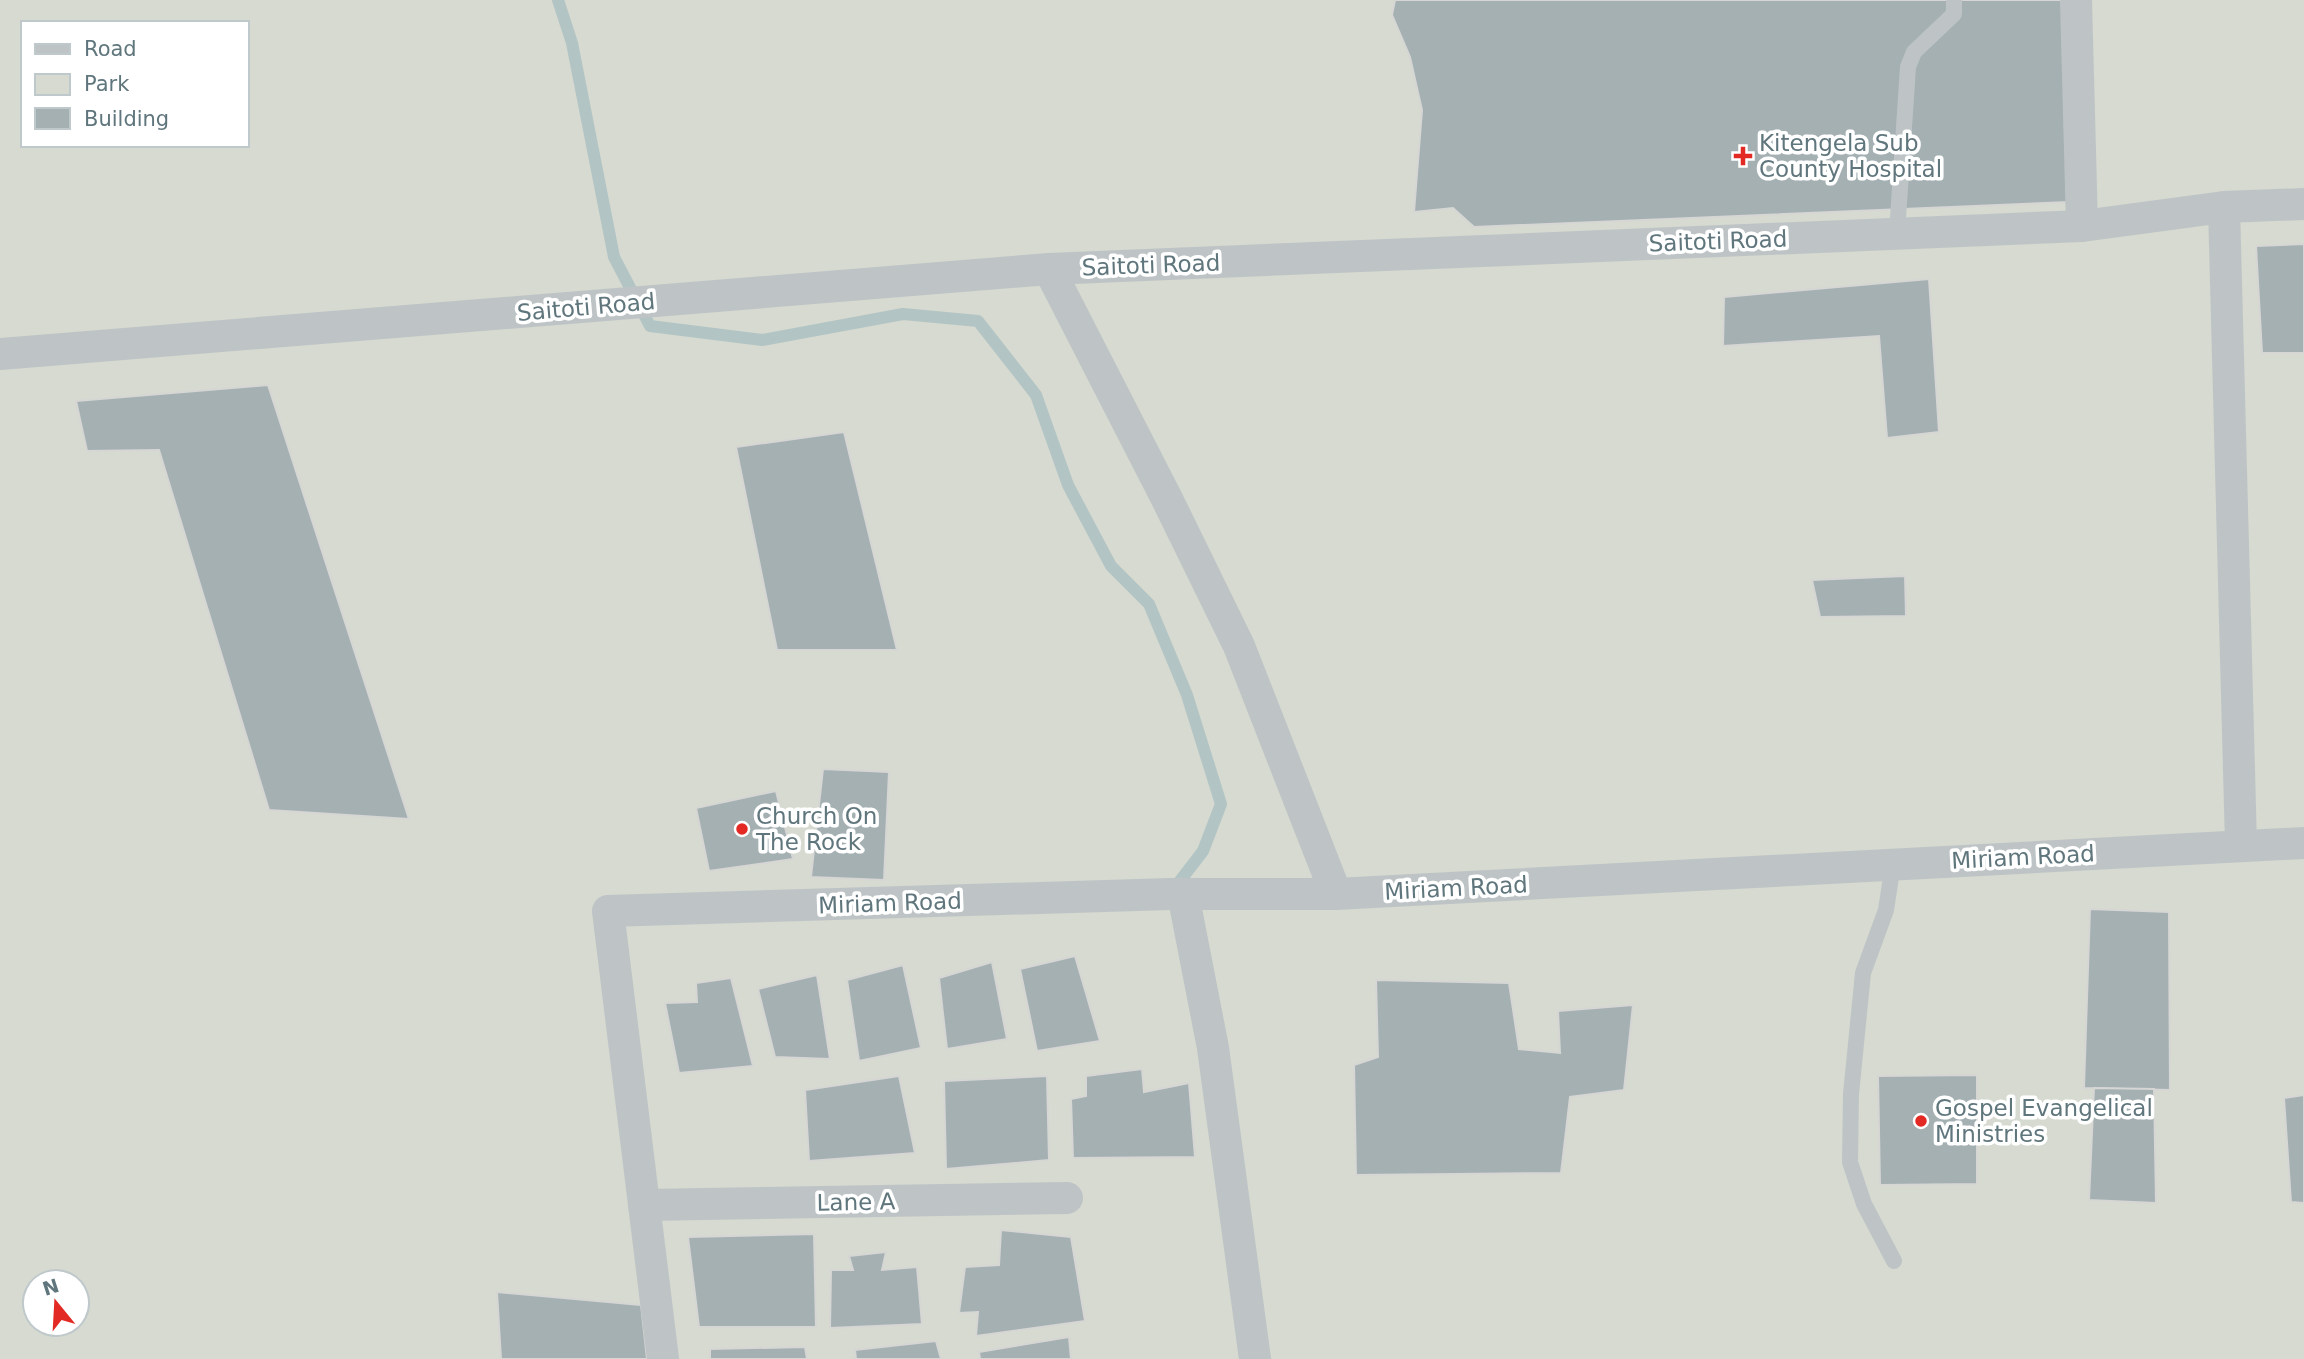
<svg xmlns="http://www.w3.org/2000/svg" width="2304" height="1359" viewBox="0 0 2304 1359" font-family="'DejaVu Sans',sans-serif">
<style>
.green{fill:#d6dad0;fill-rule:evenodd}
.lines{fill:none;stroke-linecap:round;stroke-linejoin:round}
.stream{stroke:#b3c4c5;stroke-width:12}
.building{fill:#a5b0b3;stroke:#d6d6d4;stroke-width:2}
.lane{stroke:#bec4c6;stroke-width:16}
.street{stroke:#bec4c6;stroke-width:32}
.poi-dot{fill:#e32923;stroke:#fff;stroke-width:2.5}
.labels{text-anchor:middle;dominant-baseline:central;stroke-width:7;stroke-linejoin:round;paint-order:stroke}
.poi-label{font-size:23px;fill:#60767d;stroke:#fff;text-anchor:start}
.street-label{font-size:23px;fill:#60767d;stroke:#fff}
</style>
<rect width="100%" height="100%" fill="#f5f4f1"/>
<!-- green -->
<path class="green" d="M0,0H2304V1359H0ZM23,23H247V145H23ZM35,1282H77V1324H35Z"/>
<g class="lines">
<!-- stream -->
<polyline class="stream" points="558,0 572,43 614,257 650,326 762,340 903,314 978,321 1036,395 1068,485 1111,566 1149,604 1187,695 1221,804 1203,851 1173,890"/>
</g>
<!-- building -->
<g class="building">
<polygon points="1395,0 2063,0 2069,202 1474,227 1453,208 1414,212 1422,110 1410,57 1392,15"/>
<polygon points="2304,244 2304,353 2262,353 2256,246"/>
<polygon points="1929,279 1939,432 1887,438 1879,336 1723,346 1724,297"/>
<polygon points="268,385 409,819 269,810 159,450 87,451 76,401"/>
<polygon points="844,432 897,650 777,650 736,447"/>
<polygon points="1905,576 1906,616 1820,617 1812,580"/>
<polygon points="823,769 889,772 884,880 811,877"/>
<polygon points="776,791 793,859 709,871 696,808"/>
<polygon points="2090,909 2169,912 2170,1090 2084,1088"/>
<polygon points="1075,956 1100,1041 1037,1051 1020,969"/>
<polygon points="992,962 1007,1039 947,1049 939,978"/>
<polygon points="903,965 921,1048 859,1061 847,980"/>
<polygon points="817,975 830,1059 775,1057 758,989"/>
<polygon points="731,978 753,1066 679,1073 665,1003 697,1002 696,983"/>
<polygon points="1376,980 1509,983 1519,1049 1560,1053 1558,1011 1633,1005 1624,1090 1570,1097 1561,1173 1356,1175 1354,1065 1378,1057"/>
<polygon points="1142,1069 1144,1092 1189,1083 1195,1157 1073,1158 1071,1099 1086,1096 1086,1076"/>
<polygon points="1977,1075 1977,1184 1880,1185 1878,1076"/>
<polygon points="899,1076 915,1153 809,1161 805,1090"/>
<polygon points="1047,1076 1049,1160 946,1169 944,1081"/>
<polygon points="2094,1088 2154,1089 2156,1203 2089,1200"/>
<polygon points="2304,1095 2304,1203 2291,1202 2284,1098"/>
<polygon points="1001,1230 1071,1237 1085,1321 976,1336 978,1312 959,1313 965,1267 999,1265"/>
<polygon points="814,1234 816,1327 699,1327 688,1237"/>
<polygon points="886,1252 882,1270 917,1267 922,1324 830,1328 831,1270 853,1270 849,1256"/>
<polygon points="497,1292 641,1305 647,1359 501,1359"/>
<polygon points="1069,1337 1071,1359 980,1359 979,1352"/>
<polygon points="936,1341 941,1359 856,1359 855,1350"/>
<polygon points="805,1347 807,1359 710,1359 710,1349"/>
</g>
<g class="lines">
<!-- lane -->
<g class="lane">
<polyline points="1897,233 1908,67 1914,52 1954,14 1954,0"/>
<polyline points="1893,864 1886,910 1863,973 1851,1094 1850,1162 1864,1204 1894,1261"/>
</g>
<!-- street -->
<g class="street">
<polyline points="2076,0 2082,226"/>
<polyline points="2224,207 2241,845"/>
<polyline points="1049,269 1167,499 1239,646 1336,894"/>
<polyline points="0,354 1049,269 2082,226 2224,207 2304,204"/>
<polyline points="1183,894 1213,1048 1255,1359"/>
<polyline points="644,1205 1067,1198"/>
<polyline points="663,1359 608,911 1170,894 1336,894 2304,843"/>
</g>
</g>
<!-- markers -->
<g class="poi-dot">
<path d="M1739.5 145.5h7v7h7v7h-7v7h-7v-7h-7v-7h7z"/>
<circle cx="742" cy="829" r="7"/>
<circle cx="1921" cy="1121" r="7"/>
</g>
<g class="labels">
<!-- poi labels -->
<g class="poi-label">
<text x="1759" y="143">Kitengela Sub<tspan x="1759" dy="26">County Hospital</tspan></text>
<text x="756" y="816">Church On<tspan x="756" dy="26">The Rock</tspan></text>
<text x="1935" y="1108">Gospel Evangelical<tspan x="1935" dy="26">Ministries</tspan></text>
</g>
<!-- street labels -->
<g class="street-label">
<text transform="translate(1718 241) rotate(-2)">Saitoti Road</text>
<text transform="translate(1151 265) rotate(-2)">Saitoti Road</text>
<text transform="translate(586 307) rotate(-5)">Saitoti Road</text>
<text transform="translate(2023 857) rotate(-3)">Miriam Road</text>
<text transform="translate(1456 888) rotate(-3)">Miriam Road</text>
<text transform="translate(890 903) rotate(-2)">Miriam Road</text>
<text transform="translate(856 1202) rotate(-1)">Lane A</text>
</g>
</g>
<!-- legend -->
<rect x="21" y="21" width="228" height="126" fill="#ffffff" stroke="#bfc8cb" stroke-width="2"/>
<rect x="35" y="44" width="35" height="10" fill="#bec4c6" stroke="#bfc8cb" stroke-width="2"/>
<text x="84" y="56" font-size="21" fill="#60767d">Road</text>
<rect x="35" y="74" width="35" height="21" fill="#d6dad0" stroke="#bfc8cb" stroke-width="2"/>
<text x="84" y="91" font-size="21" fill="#60767d">Park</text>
<rect x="35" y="108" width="35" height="21" fill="#a5b0b3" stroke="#bfc8cb" stroke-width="2"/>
<text x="84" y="126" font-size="21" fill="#60767d">Building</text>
<!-- north arrow -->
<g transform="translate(56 1303) rotate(342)"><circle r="33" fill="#ffffff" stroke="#bfc8cb" stroke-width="2"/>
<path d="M0-5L12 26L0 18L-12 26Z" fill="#e32923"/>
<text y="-10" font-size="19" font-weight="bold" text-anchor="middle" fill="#60767d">N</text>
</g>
</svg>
